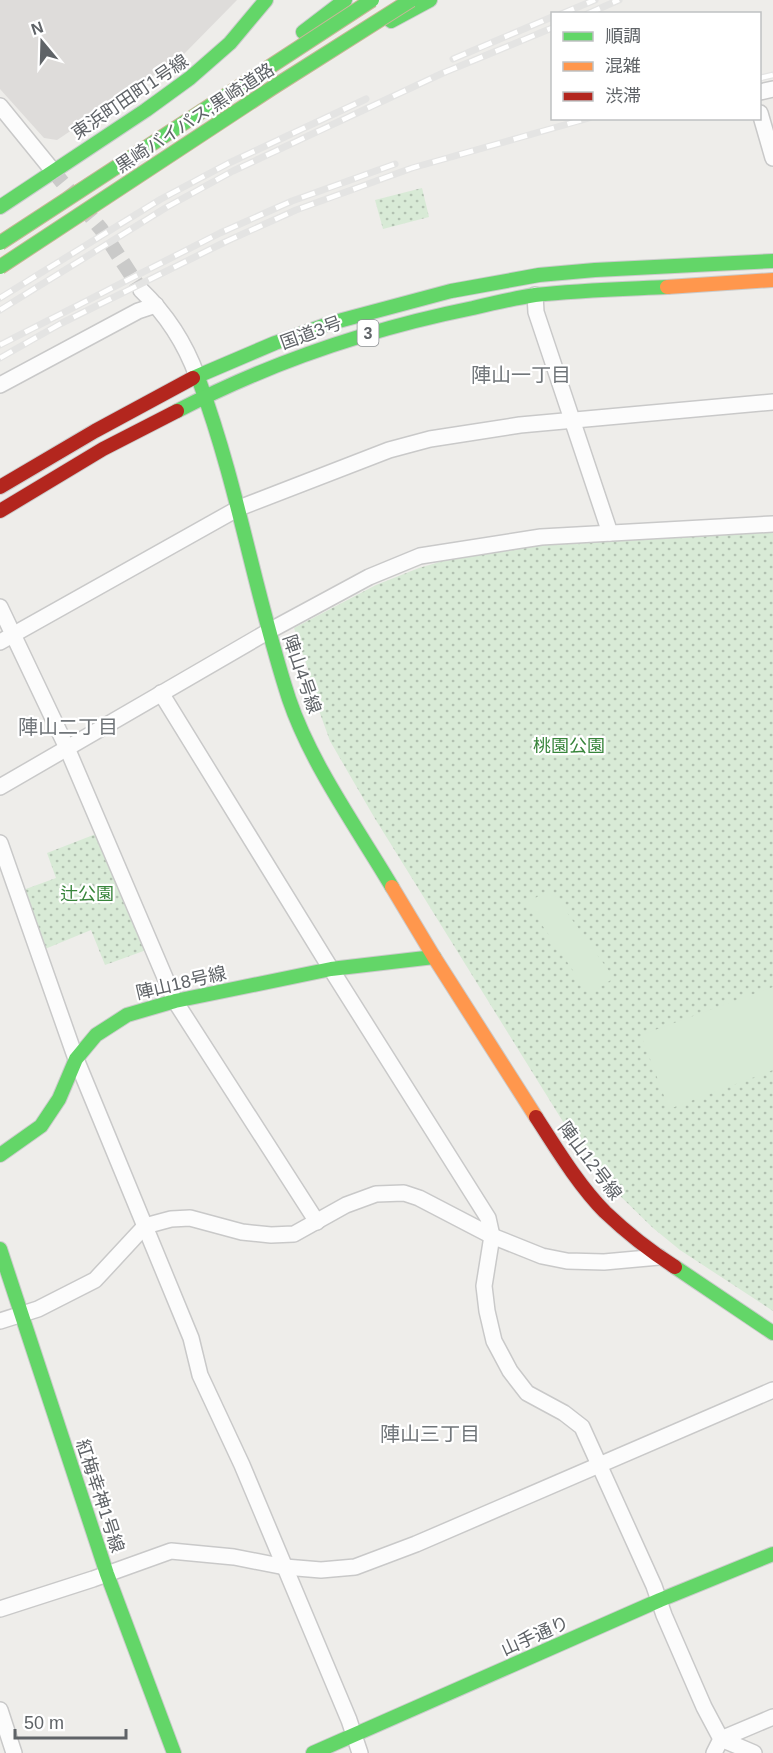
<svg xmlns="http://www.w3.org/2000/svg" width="773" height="1753" viewBox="0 0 773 1753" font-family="Helvetica,'Noto Sans JP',sans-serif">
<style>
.industrial{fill:#dedcda}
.green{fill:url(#green-dots)}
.pitch{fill:#d8ead6}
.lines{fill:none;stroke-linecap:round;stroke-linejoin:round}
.street-tunnel{stroke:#cacac9;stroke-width:15;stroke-dasharray:15 8;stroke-linecap:butt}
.street-casing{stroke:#c9c9c9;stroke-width:18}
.fast-casing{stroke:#cbcbcb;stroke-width:16}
.slow-casing{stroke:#cbcbcb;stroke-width:16}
.jam-casing{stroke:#cbcbcb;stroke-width:16}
.street{stroke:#fcfcfc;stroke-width:15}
.fast{stroke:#63d668;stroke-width:14}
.slow{stroke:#ff974d;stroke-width:14}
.jam{stroke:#b3261e;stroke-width:14}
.rail-casing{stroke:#e4e4e3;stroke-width:7}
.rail{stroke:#fff;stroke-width:4.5;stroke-dasharray:14;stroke-linecap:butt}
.fast-bridge-casing{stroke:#c6b797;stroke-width:16;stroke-linecap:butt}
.fast-bridge{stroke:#63d668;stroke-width:14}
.labels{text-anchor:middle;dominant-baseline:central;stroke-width:4.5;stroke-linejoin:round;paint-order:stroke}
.shield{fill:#fff;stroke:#8f9295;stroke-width:1.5}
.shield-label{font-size:16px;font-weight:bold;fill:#5f6367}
.street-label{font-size:18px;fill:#5f6367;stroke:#fff}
.park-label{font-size:18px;fill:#38853b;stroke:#fff}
.neighbourhood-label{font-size:20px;fill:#707579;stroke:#fff}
</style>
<defs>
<pattern id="green-dots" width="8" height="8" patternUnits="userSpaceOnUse" patternTransform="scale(1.5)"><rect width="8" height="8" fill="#d8ead6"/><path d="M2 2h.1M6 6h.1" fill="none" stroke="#b2c1b1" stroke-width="1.8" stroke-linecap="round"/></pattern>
</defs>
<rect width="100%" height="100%" fill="#eeedea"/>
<!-- industrial -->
<polygon class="industrial" points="0,0 237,0 181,57 57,140 44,138 0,89"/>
<!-- green -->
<g class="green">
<polygon points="422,188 429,217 383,229 375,200"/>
<polygon points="773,531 773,1311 680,1250 653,1228 612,1188 570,1133 374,817 330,741 312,691 308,669 294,628 376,585 419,568 480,550 617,539"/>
<polygon points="101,832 149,949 105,965 91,930 45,949 23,890 56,878 47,853"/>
</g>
<!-- pitch -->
<g class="pitch">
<polygon points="550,889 614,978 589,994 527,903"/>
<polygon points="773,987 773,1070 669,1109 641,1035"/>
</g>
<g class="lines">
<!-- street-tunnel -->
<polyline class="street-tunnel" points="53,171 101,229 141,290"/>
<!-- street casing -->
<g class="street-casing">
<g id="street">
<polyline points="760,92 773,89"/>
<polyline points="0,106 53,171"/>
<polyline points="760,113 773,158"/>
<path d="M141,290C166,314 185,343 197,376"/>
<polyline points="535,295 536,312 610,533"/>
<polyline points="0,385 138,311 156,305"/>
<polyline points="0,607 67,748 175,1001 317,1222"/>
<polyline points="0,642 239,508 389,450 430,439 520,425 773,402"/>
<polyline points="161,693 331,969 488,1218 492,1236 484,1286 487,1311 494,1341 510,1371 527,1393 564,1413 582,1427 654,1586 664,1615 704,1707 721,1739 754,1753"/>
<polyline points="0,787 269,631 369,577 420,556 541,537 773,524"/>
<polyline points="0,843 76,1059 191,1338 200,1375 242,1465 349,1720 360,1753"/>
<polyline points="0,1321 38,1309 95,1280 145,1226 171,1219 190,1218 242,1232 271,1235 294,1234 346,1205 376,1194 404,1193 419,1198 492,1236 542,1256 567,1261 604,1262 659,1257"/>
<polyline points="0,1609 93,1579 171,1551 234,1557 285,1567 321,1570 355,1567 416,1544 773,1390"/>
<polyline points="0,1710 14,1753"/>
<polyline points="714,1753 721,1739 773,1717"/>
</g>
</g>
<!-- fast casing -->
<g class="fast-casing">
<g id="fast">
<polyline points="391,21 430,0"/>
<polyline points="303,32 345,0"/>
<polyline points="0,207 146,110 190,78 230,43 266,0"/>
<polyline points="193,378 275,343 331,323 451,291 539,275 595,270 773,261"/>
<path d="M200,383C238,486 255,595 289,699C311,764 357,828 392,887"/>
<path d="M177,411C271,362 369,329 473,308C494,303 515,298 535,295C579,290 624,289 667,287"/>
<polyline points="0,1155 41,1126 59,1099 76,1059 96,1035 127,1015 175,1001 331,969 434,957"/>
<polyline points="0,1249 107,1574 174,1753"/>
<polyline points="675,1267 773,1333"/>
<polyline points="313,1753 660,1600 773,1554"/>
</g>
</g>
<!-- slow casing -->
<g class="slow-casing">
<g id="slow">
<polyline points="667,287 773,280"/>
<polyline points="392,887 434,957 536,1117"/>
</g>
</g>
<!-- jam casing -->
<g class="jam-casing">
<g id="jam">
<polyline points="0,487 95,431 193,378"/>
<polyline points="0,511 103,449 177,411"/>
<path d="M536,1117C556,1148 579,1186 605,1212C626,1232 650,1251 675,1267"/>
</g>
</g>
<!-- street -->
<use href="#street" class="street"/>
<!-- fast -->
<use href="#fast" class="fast"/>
<!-- slow -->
<use href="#slow" class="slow"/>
<!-- jam -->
<use href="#jam" class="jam"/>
<!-- rail casing -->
<g class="rail-casing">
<g id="rail">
<polyline points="561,14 595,0"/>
<polyline points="587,14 619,0"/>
<polyline points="453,59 552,17"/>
<polyline points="760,78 773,75"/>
<polyline points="0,298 161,199 229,163 366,99"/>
<polyline points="0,310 167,207 233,171 443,73 552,28"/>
<polyline points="0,345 220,233 292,201 395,164"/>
<polyline points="0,358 60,324 225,242 296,210 412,168 589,118"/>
</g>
</g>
<!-- rail -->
<use href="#rail" class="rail"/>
<!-- fast-bridge casing -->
<g class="fast-bridge-casing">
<g id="fast-bridge">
<polyline points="0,243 372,0"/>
<polyline points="0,267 272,88 411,0"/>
</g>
</g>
<!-- fast-bridge -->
<use href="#fast-bridge" class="fast-bridge"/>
</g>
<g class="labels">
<!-- shield labels -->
<rect class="shield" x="357.5" y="320" width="21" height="26" rx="4.5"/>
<g class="shield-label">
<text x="368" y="333">3</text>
</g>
<!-- street labels -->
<g class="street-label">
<text transform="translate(130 97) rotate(-34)">東浜町田町1号線</text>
<text transform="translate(195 118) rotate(-33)">黒崎バイパス;黒崎道路</text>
<text transform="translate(311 333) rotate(-20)">国道3号</text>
<text transform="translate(302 674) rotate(71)">陣山4号線</text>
<text transform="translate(181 983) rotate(-13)">陣山18号線</text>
<text transform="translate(590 1161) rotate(53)">陣山12号線</text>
<text transform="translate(100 1496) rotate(72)">紅梅幸神1号線</text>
<text transform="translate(535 1636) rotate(-24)">山手通り</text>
</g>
<!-- park labels -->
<g class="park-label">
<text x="569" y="746">桃園公園</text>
<text x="87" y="894">辻公園</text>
</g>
<!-- neighbourhood labels -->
<g class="neighbourhood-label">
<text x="521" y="375">陣山一丁目</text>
<text x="68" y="727">陣山二丁目</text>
<text x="430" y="1434">陣山三丁目</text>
</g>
</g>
<!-- legend -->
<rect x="551" y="12" width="210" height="108" fill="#ffffff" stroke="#bfc1c2" stroke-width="1.5"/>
<rect x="563" y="32" width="30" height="9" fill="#63d668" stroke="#bfc1c2" stroke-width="1.5"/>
<text x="605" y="42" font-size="18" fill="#5f6367">順調</text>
<rect x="563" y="62" width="30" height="9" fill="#ff974d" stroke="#bfc1c2" stroke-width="1.5"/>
<text x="605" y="72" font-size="18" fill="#5f6367">混雑</text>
<rect x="563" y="92" width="30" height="9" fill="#b3261e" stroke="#bfc1c2" stroke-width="1.5"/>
<text x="605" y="102" font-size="18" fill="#5f6367">渋滞</text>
<!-- north arrow -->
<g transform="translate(42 42) rotate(341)" stroke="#ffffff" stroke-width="4.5" paint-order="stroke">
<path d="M0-4.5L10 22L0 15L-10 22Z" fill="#5f6367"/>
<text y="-9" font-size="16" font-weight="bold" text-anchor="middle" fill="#5f6367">N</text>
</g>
<!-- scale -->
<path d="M15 1729v9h111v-9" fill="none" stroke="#5f6367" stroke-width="3"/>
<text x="24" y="1729" font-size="18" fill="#5f6367" stroke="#ffffff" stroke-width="4.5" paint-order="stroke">50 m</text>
</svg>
